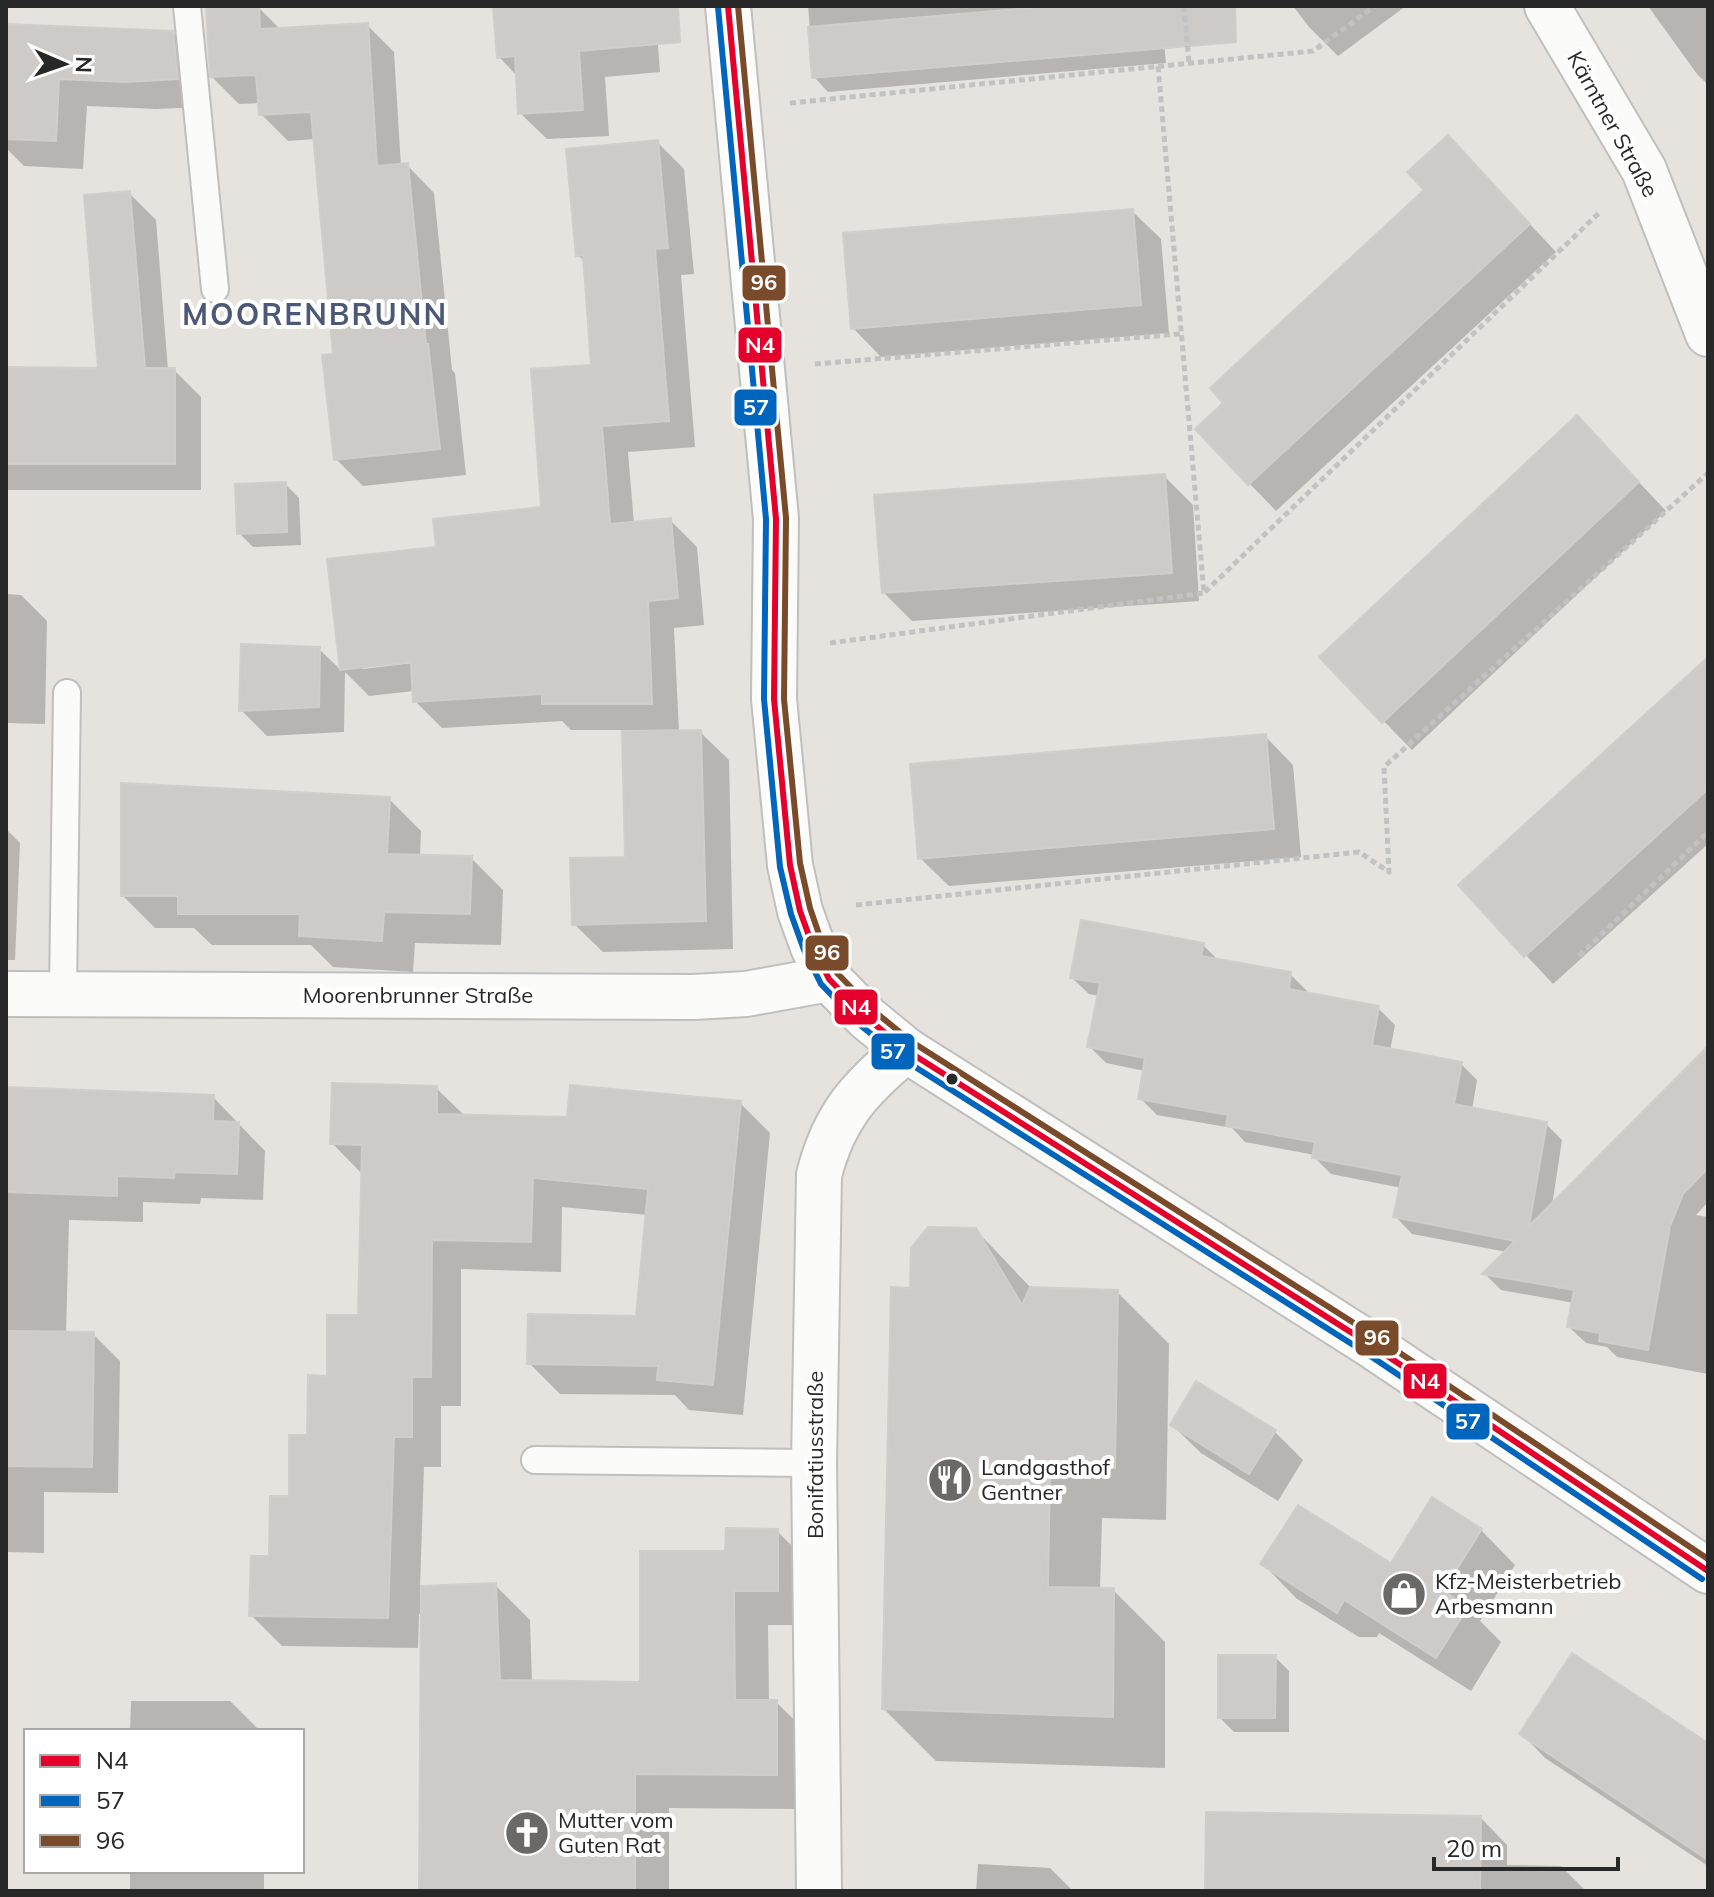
<svg xmlns="http://www.w3.org/2000/svg" width="1714" height="1897" viewBox="0 0 1714 1897" font-family="Mulish,sans-serif">
<style>
.shadow{fill:#0003;fill-rule:evenodd}
.building{fill:#cdcac8;stroke:#d1ceca;stroke-width:2}
.lines{fill:none;stroke-linecap:round;stroke-linejoin:round}
.lane-casing{stroke:#c0bfbf;stroke-width:30}
.street-casing{stroke:#c0bfbf;stroke-width:48}
.secondary-casing{stroke:#c0bfbf;stroke-width:48}
.path{stroke:#c3c2c2;stroke-width:5;stroke-dasharray:6 4;stroke-linecap:butt}
.lane{stroke:#fbfbfa;stroke-width:26}
.street{stroke:#fbfbfa;stroke-width:44}
.secondary{stroke:#fbfbfa;stroke-width:44}
.bus-1-casing{stroke:#fff;stroke-width:12}
.bus-2-casing{stroke:#fff;stroke-width:12}
.bus-3-casing{stroke:#fff;stroke-width:12}
.bus-1{stroke:#e4002b;stroke-width:6}
.bus-2{stroke:#0065bd;stroke-width:6}
.bus-3{stroke:#7a4b2a;stroke-width:6}
.bus-dot{fill:#282828;stroke:#fff;stroke-width:3}
.labels{text-anchor:middle;dominant-baseline:central;stroke-width:8;stroke-linejoin:round;paint-order:stroke}
.street-label{font-size:22px;fill:#282828;stroke:#fff}
.poi-label{font-size:22px;fill:#282828;stroke:#fff;text-anchor:start}
.district-label{font-size:30px;font-weight:bold;letter-spacing:2px;fill:#4c5976;stroke:#fff}
.line-badge{stroke:#fff;stroke-width:3}
.badge-label{font-size:22px;text-anchor:middle;font-weight:bold;fill:#fff}
</style>
<rect width="100%" height="100%" fill="#e6e2de"/>
<!-- shadow -->
<g class="shadow">
<polygon points="495,6 655,6 660,72 605,77 609,136 547,139 520,113 518,77 499,57"/>
<polygon points="808,6 1156,6 1161,14 1166,63 828,92 814,77"/>
<polygon points="1293,6 1406,6 1338,56 1309,27"/>
<polygon points="1648,6 1708,6 1708,85 1697,74"/>
<polygon points="258,7 281,30 367,25 394,52 401,166 407,165 434,193 452,370 455,373 466,475 363,486 336,459 335,355 315,139 288,141 261,114 260,103 239,104 212,77"/>
<polygon points="6,25 173,33 201,61 206,107 156,109 87,106 83,169 24,166 6,148"/>
<path d="M657,142L684,169L694,274L681,275L695,447L628,452L634,524L670,520L697,547L704,625L674,628L679,732H700L729,760L733,949L603,952L574,924L627,859L624,730H571L562,721L442,728L415,701L414,691L369,696L345,672L344,732L267,736L241,710L319,649L342,671L330,560L438,549L543,509L593,367L585,262L578,255ZM421,658V662L363,669V665Z"/>
<polygon points="1475,165 1556,252 1276,511 1249,483"/>
<polygon points="129,193 156,220 168,370 174,370 201,397 201,490 6,490 6,369 100,370"/>
<polygon points="1132,211 1161,239 1169,333 881,357 853,328"/>
<polygon points="1605,446 1666,511 1412,750 1330,666"/>
<polygon points="1164,476 1193,505 1199,601 912,621 883,592"/>
<polygon points="285,484 299,498 301,545 253,547 239,533"/>
<polygon points="6,594 21,595 47,621 45,724 6,723"/>
<polygon points="1708,659 1708,844 1553,984 1461,886"/>
<polygon points="1265,736 1293,765 1301,857 949,886 920,858"/>
<polygon points="389,799 421,831 420,856 471,858 503,890 501,945 415,943 413,972 333,967 311,945 212,945 194,928 155,928 123,896"/>
<polygon points="6,829 20,843 15,960 6,960"/>
<polygon points="1203,945 1219,961 1290,974 1307,991 1306,995 1378,1008 1395,1025 1390,1051 1461,1064 1477,1080 1472,1110 1546,1124 1562,1140 1552,1206 1708,1047 1708,1202 1696,1215 1708,1217 1708,1374 1617,1357 1607,1347 1586,1343 1569,1327 1574,1303 1501,1290 1485,1274 1507,1252 1412,1234 1396,1217 1402,1188 1331,1174 1315,1158 1315,1155 1245,1142 1232,1128 1157,1115 1140,1098 1145,1071 1106,1063 1090,1047 1099,996 1089,994 1072,978"/>
<polygon points="436,1088 465,1116 568,1119 740,1103 770,1133 743,1415 689,1410 675,1395 560,1394 529,1363 637,1318 648,1215 562,1207 561,1272 461,1269 461,1406 441,1406 441,1467 424,1467 420,1588 495,1585 530,1620 532,1683 642,1684 727,1553 777,1531 812,1566 812,1625 768,1625 769,1702 776,1702 811,1736 811,1809 669,1808 669,1891 421,1891 423,1614 419,1614 418,1648 282,1646 251,1615 329,1378 360,1317 362,1174 332,1143"/>
<polygon points="6,1089 213,1097 265,1151 263,1200 201,1198 200,1204 143,1202 143,1222 69,1220 66,1334 93,1334 120,1361 118,1493 44,1492 44,1553 6,1552"/>
<polygon points="976,1230 1032,1289 1117,1292 1169,1344 1166,1520 1102,1518 1100,1590 1113,1590 1165,1642 1165,1768 936,1761 884,1709 912,1290"/>
<polygon points="1196,1384 1275,1432 1303,1460 1278,1501 1201,1453 1172,1425"/>
<polygon points="1481,1530 1515,1565 1480,1621 1501,1642 1471,1691 1379,1633 1377,1637 1359,1637 1297,1599 1263,1564 1391,1566"/>
<polygon points="1275,1657 1289,1671 1289,1732 1234,1732 1220,1718"/>
<polygon points="131,1701 230,1701 260,1731 130,1731"/>
<polygon points="1522,1734 1708,1745 1708,1866 1545,1758"/>
<polygon points="1481,1818 1507,1845 1507,1865 1561,1866 1586,1891 1207,1891"/>
<polygon points="978,1864 1050,1868 1073,1891 976,1891"/>
<rect x="130" y="1871" width="134" height="20"/>
</g>
<!-- building -->
<g class="building">
<polygon points="206,6 259,6 260,29 368,23 377,166 408,163 426,344 428,344 440,449 334,460 322,355 333,354 311,112 259,115 256,75 210,77"/>
<polygon points="493,6 678,6 680,42 579,51 583,110 518,114 515,56 497,58"/>
<polygon points="1052,6 1235,6 1236,42 812,78 808,27"/>
<polygon points="6,24 173,31 178,79 126,82 59,79 56,141 6,139"/>
<polygon points="1448,135 1530,224 1248,485 1195,429 1223,403 1210,388 1424,190 1407,172"/>
<polygon points="658,140 668,248 655,249 669,421 602,426 610,524 671,518 678,598 648,601 652,704 542,704 542,694 413,702 411,662 340,670 327,559 436,547 433,519 541,507 531,369 591,365 583,255 576,256 566,149"/>
<polygon points="130,191 145,368 175,368 175,464 6,464 6,367 98,368 84,195"/>
<polygon points="1133,209 1141,305 851,329 843,233"/>
<polygon points="1577,415 1639,482 1382,723 1319,657"/>
<polygon points="1165,474 1172,573 882,593 874,495"/>
<polygon points="286,482 287,532 237,534 235,484"/>
<polygon points="241,644 320,647 319,707 239,711"/>
<polygon points="1708,657 1708,789 1524,957 1458,885"/>
<polygon points="701,730 706,921 572,925 570,858 625,857 622,731"/>
<polygon points="1266,734 1274,829 918,859 910,764"/>
<polygon points="121,783 390,797 387,854 472,856 470,914 384,912 382,941 299,936 300,914 178,914 178,896 121,896"/>
<polygon points="1081,920 1204,943 1201,956 1291,972 1289,989 1379,1006 1372,1045 1462,1062 1454,1104 1547,1122 1529,1226 1708,1046 1708,1168 1683,1194 1670,1226 1648,1350 1599,1341 1600,1333 1567,1327 1574,1290 1482,1274 1515,1241 1393,1217 1402,1175 1312,1158 1315,1142 1226,1126 1228,1115 1138,1099 1145,1058 1087,1047 1100,983 1070,978"/>
<polygon points="332,1083 437,1086 437,1114 567,1117 570,1085 741,1101 713,1385 657,1380 658,1366 527,1364 528,1314 636,1316 648,1189 533,1178 531,1242 432,1240 431,1377 412,1377 412,1437 394,1437 388,1618 249,1616 251,1556 269,1556 270,1496 289,1496 289,1435 307,1435 308,1375 327,1376 327,1315 358,1315 362,1145 330,1144"/>
<polygon points="6,1087 214,1095 213,1121 239,1122 237,1174 175,1172 174,1178 117,1176 117,1196 6,1192"/>
<polygon points="928,1227 976,1228 1022,1305 1030,1287 1118,1290 1115,1468 1050,1467 1048,1587 1114,1588 1113,1717 882,1709 891,1287 910,1288 911,1248"/>
<polygon points="6,1331 94,1332 92,1467 6,1466"/>
<polygon points="1196,1381 1276,1430 1249,1474 1170,1425"/>
<polygon points="1432,1497 1482,1529 1443,1591 1468,1607 1436,1658 1344,1600 1337,1613 1260,1564 1298,1505 1391,1563"/>
<polygon points="726,1528 778,1529 778,1591 734,1591 735,1700 777,1700 777,1775 635,1774 635,1891 419,1891 421,1586 496,1583 500,1680 640,1682 640,1551 725,1551"/>
<polygon points="1572,1653 1708,1743 1708,1860 1519,1734"/>
<polygon points="1218,1655 1276,1655 1275,1718 1218,1718"/>
<polygon points="1206,1812 1481,1816 1480,1891 1205,1891"/>
</g>
<g class="lines">
<!-- lane casing -->
<g class="lane-casing">
<g id="lane">
<polyline points="187,6 215,289"/>
<polyline points="63,993 67,693"/>
<polyline points="535,1460 814,1463"/>
</g>
</g>
<!-- street casing -->
<g class="street-casing">
<g id="street">
<polyline points="1547,6 1644,170 1708,334"/>
<polyline points="6,994 694,997 746,994 829,979"/>
<path d="M819,1891L814,1463L819,1175C834,1116 860,1088 906,1050"/>
</g>
</g>
<!-- secondary casing -->
<g class="secondary-casing">
<polyline id="secondary" points="728,6 776,519 774,699 790,865 800,911 813,947 829,979 867,1018 906,1050 1371,1345 1708,1571"/>
</g>
<!-- path -->
<g class="path">
<polyline points="1184,6 1189,63"/>
<polyline points="790,103 1313,51 1375,6"/>
<polyline points="815,364 1180,334"/>
<polyline points="1205,592 1601,211"/>
<polyline points="830,643 1204,593 1158,66"/>
<polyline points="856,905 1359,852 1389,872 1384,767 1708,473"/>
<polyline points="1579,956 1708,832"/>
</g>
<!-- lane -->
<use href="#lane" class="lane"/>
<!-- street -->
<use href="#street" class="street"/>
<!-- secondary -->
<use href="#secondary" class="secondary"/>
<!-- bus-1 casing -->
<g class="bus-1-casing">
<polyline id="bus-1" points="728,6 776,519 774,699 790,865 800,911 813,947 829,979 867,1018 906,1050 1371,1345 1708,1571"/>
</g>
<!-- bus-2 casing -->
<g class="bus-2-casing">
<polyline id="bus-2" points="718,7 766,519 764,699 780,867 791,914 804,950 821,984 860,1025 901,1058 1366,1353 1702,1579"/>
</g>
<!-- bus-3 casing -->
<g class="bus-3-casing">
<polyline id="bus-3" points="738,6 786,518 784,699 800,863 810,908 822,943 837,973 874,1011 912,1042 1376,1337 1708,1559"/>
</g>
<!-- bus-1 -->
<use href="#bus-1" class="bus-1"/>
<!-- bus-2 -->
<use href="#bus-2" class="bus-2"/>
<!-- bus-3 -->
<use href="#bus-3" class="bus-3"/>
</g>
<!-- icons -->
<defs>
<g id="restaurant-disc" transform="scale(2.3)"><circle r="9.5" fill="#6a6968" stroke="#fff"/><path d="M-5-6h1v4h1v-4h1v4h1v-4h1v5L-1.5 .5V6h-2V.5L-5-1ZM5-6V6H3V1.5H1.5Q1.5-4 5-6Z" fill="#fff"/></g>
<g id="shop-disc" transform="scale(2.3)"><circle r="9.5" fill="#6a6968" stroke="#fff"/><path d="M-5-2.5h2.3a2.7 3.5 0 0 1 5.4 0H5L5.5 6h-11ZM-1.5-2.5h3a1.5 2.3 0 0 0-3 0Z" fill="#fff"/></g>
<g id="church-disc" transform="scale(2.3)"><circle r="9.5" fill="#6a6968" stroke="#fff"/><path d="M-1.2-6h2.4v3.5h3.3v2.4h-3.3V6h-2.4V-.1h-3.3v-2.4h3.3Z" fill="#fff"/></g>
</defs>
<g fill-rule="evenodd">
<use href="#restaurant-disc" x="950" y="1480"/>
<use href="#shop-disc" x="1404" y="1594"/>
<use href="#church-disc" x="527" y="1833"/>
</g>
<!-- markers -->
<circle class="bus-dot" cx="952" cy="1079" r="7"/>
<g class="labels">
<!-- street labels -->
<g class="street-label">
<text transform="translate(1613 124) rotate(61)">Kärntner Straße</text>
<text x="418" y="995">Moorenbrunner Straße</text>
<text transform="translate(815 1455) rotate(-90)">Bonifatiusstraße</text>
</g>
<!-- poi labels -->
<g class="poi-label">
<text x="981" y="1467">Landgasthof<tspan x="981" dy="25">Gentner</tspan></text>
<text x="1435" y="1581">Kfz-Meisterbetrieb<tspan x="1435" dy="25">Arbesmann</tspan></text>
<text x="558" y="1820">Mutter vom<tspan x="558" dy="25">Guten Rat</tspan></text>
</g>
<!-- district labels -->
<g class="district-label">
<text x="315" y="314">MOORENBRUNN</text>
</g>
</g>
<g class="line-badge">
<rect x="741" y="264" width="46" height="38" rx="8" fill="#7a4b2a"/>
<rect x="737" y="326" width="46" height="38" rx="8" fill="#e4002b"/>
<rect x="733" y="388" width="45" height="39" rx="8" fill="#0065bd"/>
<rect x="804" y="934" width="46" height="38" rx="8" fill="#7a4b2a"/>
<rect x="833" y="988" width="46" height="38" rx="8" fill="#e4002b"/>
<rect x="870" y="1032" width="46" height="39" rx="8" fill="#0065bd"/>
<rect x="1354" y="1319" width="46" height="38" rx="8" fill="#7a4b2a"/>
<rect x="1402" y="1362" width="46" height="38" rx="8" fill="#e4002b"/>
<rect x="1445" y="1402" width="46" height="39" rx="8" fill="#0065bd"/>
</g>
<g class="badge-label">
<text x="764" y="290">96</text>
<text x="760" y="353">N4</text>
<text x="756" y="415">57</text>
<text x="827" y="960">96</text>
<text x="856" y="1015">N4</text>
<text x="893" y="1059">57</text>
<text x="1377" y="1345">96</text>
<text x="1425" y="1389">N4</text>
<text x="1468" y="1429">57</text>
</g>
<!-- border -->
<rect width="1714" height="1897" fill="none" stroke="#282828" stroke-width="16"/>
<!-- legend -->
<rect x="24" y="1729" width="280" height="144" fill="#ffffff" stroke="#a9a9a9" stroke-width="2"/>
<rect x="40" y="1755" width="40" height="12" fill="#e4002b" stroke="#a9a9a9" stroke-width="2"/>
<text x="96" y="1769" font-size="24" fill="#282828">N4</text>
<rect x="40" y="1795" width="40" height="12" fill="#0065bd" stroke="#a9a9a9" stroke-width="2"/>
<text x="96" y="1809" font-size="24" fill="#282828">57</text>
<rect x="40" y="1835" width="40" height="12" fill="#7a4b2a" stroke="#a9a9a9" stroke-width="2"/>
<text x="96" y="1849" font-size="24" fill="#282828">96</text>
<!-- north arrow -->
<g transform="translate(64 64) rotate(92)" stroke="#ffffff" stroke-width="6" paint-order="stroke">
<path d="M0-6L14 30L0 20L-14 30Z" fill="#282828"/>
<text y="-12" font-size="22" font-weight="bold" text-anchor="middle" fill="#282828">N</text>
</g>
<!-- scale -->
<path d="M1434 1857v12h184v-12" fill="none" stroke="#282828" stroke-width="4"/>
<text x="1446" y="1857" font-size="24" fill="#282828" stroke="#ffffff" stroke-width="6" paint-order="stroke">20 m</text>
</svg>
